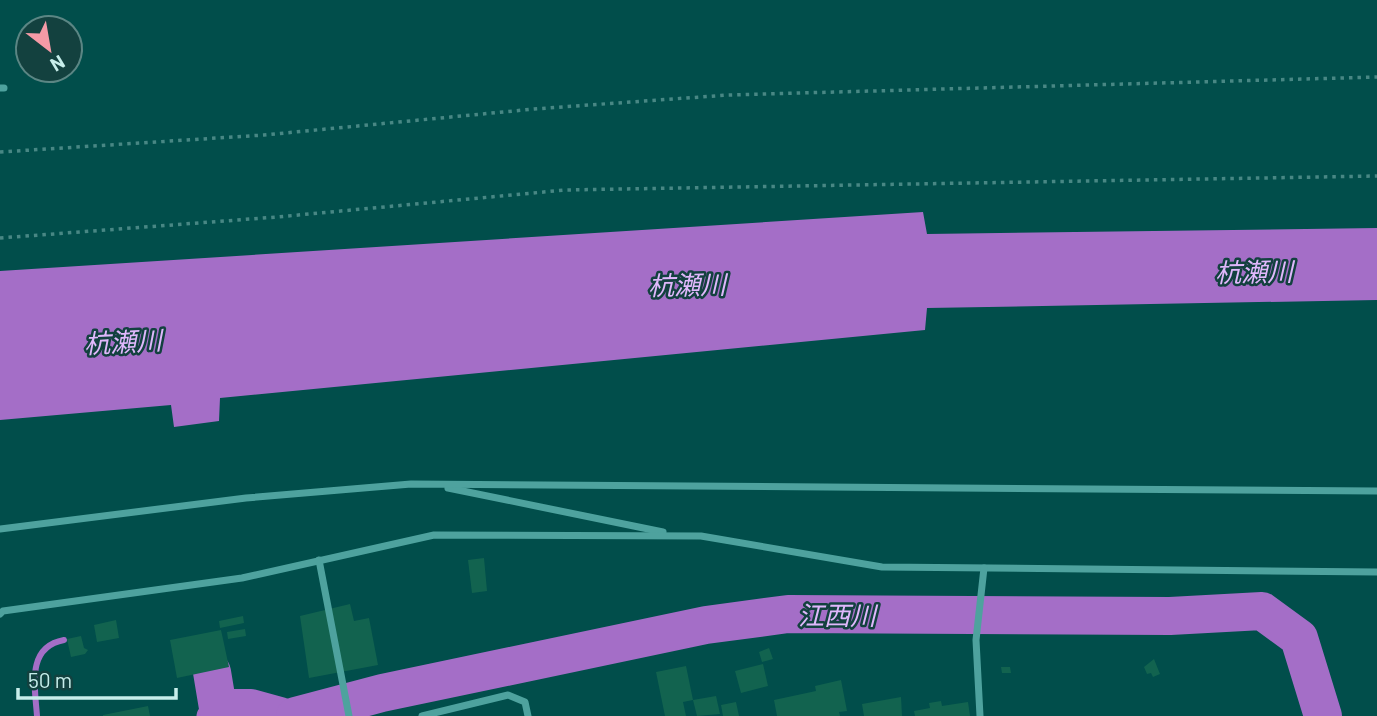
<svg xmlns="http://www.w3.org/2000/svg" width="1377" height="716" viewBox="0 0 1377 716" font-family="Barlow,'Noto Sans JP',sans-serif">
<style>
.water{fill:#a46ec7}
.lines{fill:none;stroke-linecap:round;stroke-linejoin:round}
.stream{stroke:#a46ec7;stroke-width:6}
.canal{stroke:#a46ec7;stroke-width:23}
.river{stroke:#a46ec7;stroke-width:38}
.building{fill:#12634f}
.path{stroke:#488784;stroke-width:3.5;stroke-dasharray:3.5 5;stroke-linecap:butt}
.minor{stroke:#4ea29e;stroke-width:7}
.labels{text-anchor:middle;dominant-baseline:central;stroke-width:5;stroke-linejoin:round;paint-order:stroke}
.water-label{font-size:26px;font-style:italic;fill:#e0b8fc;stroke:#13413f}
</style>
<rect width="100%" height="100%" fill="#014e4b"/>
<!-- water -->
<polygon class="water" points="923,212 927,234 1377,228 1377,300 927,308 925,330 220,398 219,421 174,427 171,405 0,420 0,271"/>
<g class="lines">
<!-- stream -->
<path class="stream" d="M37,716C35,687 26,647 64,640"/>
<!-- canal -->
<polyline class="canal" points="208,716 218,708"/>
<!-- river -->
<g class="river">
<polyline points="212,672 218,708 251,708 280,716"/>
<polyline points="295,716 382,693 706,625 788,614 1170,616 1262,611 1299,638 1323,716"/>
</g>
</g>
<!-- building -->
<g class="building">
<polygon points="484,558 487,591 472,593 468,560"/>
<polygon points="350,604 354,621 369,618 378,665 309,678 300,616"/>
<polygon points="243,616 244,623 220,628 219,621"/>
<polygon points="116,620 119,638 97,642 94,625"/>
<polygon points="245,629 246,636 228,639 227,632"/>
<polygon points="221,630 229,667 177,678 170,640"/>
<polygon points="81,636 84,648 88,650 85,654 71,657 67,639"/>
<polygon points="769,648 773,659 762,662 759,652"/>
<polygon points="1154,659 1160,674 1153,677 1151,673 1147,674 1144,667"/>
<polygon points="763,664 768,686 741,693 735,671"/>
<polygon points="686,666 693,700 683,702 686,716 665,716 656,672"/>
<polygon points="1001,667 1010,667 1011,673 1002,673"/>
<polygon points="841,680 847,711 839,712 840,716 777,716 774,700 816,691 815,686"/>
<polygon points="716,696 720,714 697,716 693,700"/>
<polygon points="901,697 902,716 864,716 862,704"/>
<polygon points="941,701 942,706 968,702 970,716 915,716 914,711 930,708 929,703"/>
<polygon points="736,702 739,716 723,716 721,705"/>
<polygon points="148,706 150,716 103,716 103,715"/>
</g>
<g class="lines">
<!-- path -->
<g class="path">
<polyline points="0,152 264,135 534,109 728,95 1377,77"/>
<polyline points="0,238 277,217 565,190 1377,176"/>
</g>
<!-- minor -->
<g class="minor">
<polyline points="0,88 4,88"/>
<polyline points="448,488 663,532"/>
<polyline points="0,529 246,498 411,484 1377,491"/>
<polyline points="319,560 349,716"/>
<polyline points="0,614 3,611 242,578 434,535 701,536 882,567 1377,572"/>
<polyline points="422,716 508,695 525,702 528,716"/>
<polyline points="980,716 976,640 984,568"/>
</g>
</g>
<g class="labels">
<!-- water labels -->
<g class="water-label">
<text transform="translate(1254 271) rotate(-1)">杭瀬川</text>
<text transform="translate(687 284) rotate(-1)">杭瀬川</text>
<text transform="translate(123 341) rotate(-3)">杭瀬川</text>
<text x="837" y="614">江西川</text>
</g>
</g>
<!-- north arrow -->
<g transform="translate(49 49) rotate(149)"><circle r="33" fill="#13413f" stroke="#5b8684" stroke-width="2"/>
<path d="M0-5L12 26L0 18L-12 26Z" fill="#f49aa6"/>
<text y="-10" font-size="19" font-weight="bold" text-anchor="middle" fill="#c7eeeb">N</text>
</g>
<!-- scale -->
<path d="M18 688v10h158v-10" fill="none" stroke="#c7eeeb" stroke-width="3.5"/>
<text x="28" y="688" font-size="21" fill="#c7eeeb" stroke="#13413f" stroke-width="5" paint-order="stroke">50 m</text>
</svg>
